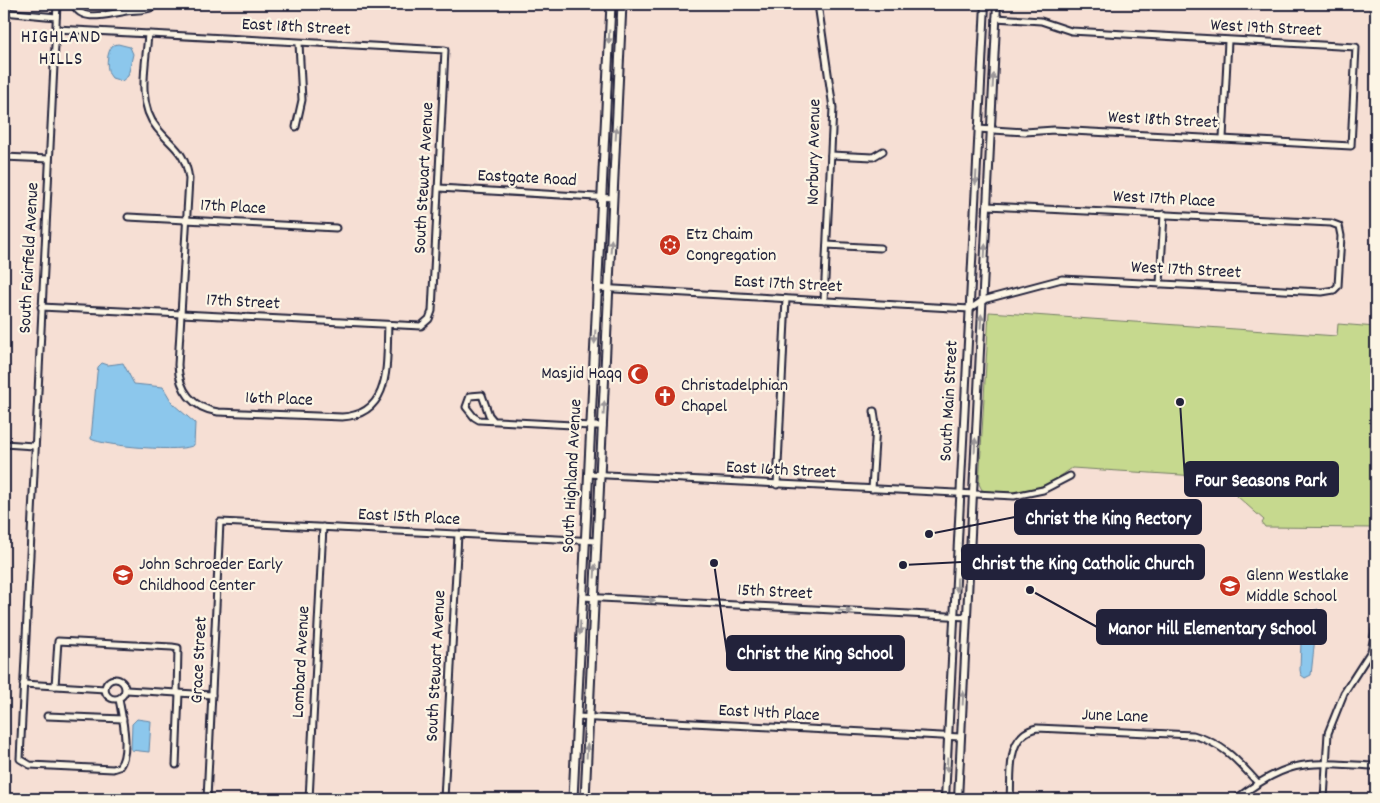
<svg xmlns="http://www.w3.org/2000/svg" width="1380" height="803" viewBox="0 0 1380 803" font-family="Dekko,sans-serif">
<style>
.green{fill:#c6d98e;stroke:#747e64}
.water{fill:#8cc7ec;stroke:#6285a5}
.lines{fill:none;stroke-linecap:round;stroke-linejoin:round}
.minor-casing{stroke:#22223b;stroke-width:9}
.tertiary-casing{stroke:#22223b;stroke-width:10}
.secondary-casing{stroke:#22223b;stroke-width:11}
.minor{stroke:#fcf5e5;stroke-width:5}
.tertiary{stroke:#fcf5e5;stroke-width:6}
.secondary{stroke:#fcf5e5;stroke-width:7}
.oneway{fill:#9a9698}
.labels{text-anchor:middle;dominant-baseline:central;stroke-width:4.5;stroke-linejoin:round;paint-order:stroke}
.street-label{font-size:18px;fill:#22223b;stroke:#fcf5e5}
.poi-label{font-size:18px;fill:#22223b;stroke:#fcf5e5;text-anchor:start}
.neighbourhood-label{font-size:19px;letter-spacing:1px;fill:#22223b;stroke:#fcf5e5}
.leader{fill:none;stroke:#22223b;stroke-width:2}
.callout-dot{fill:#22223b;stroke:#fcf5e5;stroke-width:2}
.callout{fill:#22223b;stroke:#22223b;stroke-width:2}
.callout-label{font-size:19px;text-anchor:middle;font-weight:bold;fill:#fff}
</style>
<rect width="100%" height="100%" fill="#f6dfd4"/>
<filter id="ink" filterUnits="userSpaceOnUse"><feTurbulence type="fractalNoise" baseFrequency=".02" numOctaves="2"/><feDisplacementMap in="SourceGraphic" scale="10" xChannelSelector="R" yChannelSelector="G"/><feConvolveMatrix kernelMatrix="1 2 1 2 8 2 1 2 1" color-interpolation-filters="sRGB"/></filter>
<g filter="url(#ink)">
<!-- green -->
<path class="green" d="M989,312L1337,336L1338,324L1376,327V528L1265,527L1262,523L1264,520L1229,489L1228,478L1072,468C1049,485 1031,493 1002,492C995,492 988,492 982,490L979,484Z"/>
<!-- water -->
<g class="water">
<path d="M118,44L130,47L133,54L128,76L122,81L112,78C105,71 106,52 113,45Z"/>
<path d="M102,363L108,365L123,363L134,384L163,387L173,404L195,423L194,445C185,453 103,446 91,439L97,373L98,367Z"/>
<polygon points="1318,609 1311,675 1305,678 1301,675 1300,670 1302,614"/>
<polygon points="137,719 151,721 149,752 131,750 132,724"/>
</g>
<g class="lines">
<!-- minor casing -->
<g class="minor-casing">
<g id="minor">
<path d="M57,4L20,759L30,765L113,769L119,767C131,753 122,716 119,699"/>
<path d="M74,4C80,23 108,14 122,12C133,9 142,12 153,7V4"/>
<polyline points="818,4 833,108 824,301"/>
<polyline points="4,12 56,17"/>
<path d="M148,34C146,64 136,103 157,128C173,148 185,150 189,179L178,365C179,390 192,408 218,412L342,417C393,414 386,362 388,325"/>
<polyline points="296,127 302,100 299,43"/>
<polyline points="978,129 1025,132 1054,130 1351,146 1356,47 1071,31 1041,21 996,18"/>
<polyline points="1223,138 1228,41"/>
<polyline points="831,155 873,157 883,151"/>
<polyline points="4,157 49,159"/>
<polyline points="439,188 613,198"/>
<polyline points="128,217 336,228"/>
<polyline points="827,245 880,248"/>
<polyline points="1160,284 1164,214"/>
<polyline points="597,288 970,309 983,300 1062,279 1322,292 1334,290 1338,286 1341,236 1339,226 1331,223 987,206"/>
<polyline points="41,307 421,326 429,319 432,311 445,50 56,29"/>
<polyline points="494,421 489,415 482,395 470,396 466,407 474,417 479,420 591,426 603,426"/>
<polyline points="4,444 34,446"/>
<polyline points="588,474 1014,496 1043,490 1070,476"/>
<polyline points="777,485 786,299"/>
<polyline points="872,489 876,425 874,411"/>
<polyline points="582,597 967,617"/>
<circle cx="115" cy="689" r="10"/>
<polyline points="23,684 105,689"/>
<polyline points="55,686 58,641 172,647 178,648 177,693"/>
<polyline points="126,690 212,695"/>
<polyline points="47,716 123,719"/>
<polyline points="577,717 960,737"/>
<polyline points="176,765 179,693"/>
<polyline points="207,799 220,522 597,541"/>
<polyline points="309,799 323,527"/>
<polyline points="444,799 458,534"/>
<path d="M1010,799C1012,773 1005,735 1037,728L1193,735C1224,744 1237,760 1258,783"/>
<path d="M1236,799C1292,756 1310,763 1376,766"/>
<polyline points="1324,799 1328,733 1344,693 1371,651 1376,625"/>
</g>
</g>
<!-- tertiary casing -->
<g class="tertiary-casing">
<g id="tertiary">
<polyline points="945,799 985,4"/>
<polyline points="958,799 997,4"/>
</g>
</g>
<!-- secondary casing -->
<g class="secondary-casing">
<g id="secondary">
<polyline points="573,799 611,4"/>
<polyline points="585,799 622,4"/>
</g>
</g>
<!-- minor -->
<use href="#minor" class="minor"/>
<!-- tertiary -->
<use href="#tertiary" class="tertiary"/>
<!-- secondary -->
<use href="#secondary" class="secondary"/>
</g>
<!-- one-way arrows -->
<defs><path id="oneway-solid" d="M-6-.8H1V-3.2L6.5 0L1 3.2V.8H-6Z" transform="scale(1.25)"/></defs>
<g class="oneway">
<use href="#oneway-solid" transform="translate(609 37) rotate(93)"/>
<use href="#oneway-solid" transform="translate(993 81) rotate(-87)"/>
<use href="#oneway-solid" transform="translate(616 133) rotate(-87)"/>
<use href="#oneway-solid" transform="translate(976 178) rotate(93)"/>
<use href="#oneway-solid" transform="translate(611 246) rotate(-87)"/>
<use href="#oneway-solid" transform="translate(985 251) rotate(-87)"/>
<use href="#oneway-solid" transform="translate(981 321) rotate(-87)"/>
<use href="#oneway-solid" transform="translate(595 337) rotate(93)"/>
<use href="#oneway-solid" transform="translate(604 408) rotate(-87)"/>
<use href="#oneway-solid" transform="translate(975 445) rotate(-87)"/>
<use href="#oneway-solid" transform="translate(595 571) rotate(-87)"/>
<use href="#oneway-solid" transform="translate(957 585) rotate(92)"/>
<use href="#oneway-solid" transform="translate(648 600) rotate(3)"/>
<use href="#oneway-solid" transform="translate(845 611) rotate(3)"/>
<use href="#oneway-solid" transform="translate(580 628) rotate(92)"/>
<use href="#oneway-solid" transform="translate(963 698) rotate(-87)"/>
<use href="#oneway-solid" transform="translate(587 751) rotate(-87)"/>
<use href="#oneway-solid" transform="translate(947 765) rotate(93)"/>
</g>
</g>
<!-- icons -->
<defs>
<g id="synagogue-disc" transform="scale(1.125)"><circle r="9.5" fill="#c8321e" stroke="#fcf5e5"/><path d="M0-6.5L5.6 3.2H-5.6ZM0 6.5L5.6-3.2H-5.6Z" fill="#fff"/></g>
<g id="mosque-disc" transform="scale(1.125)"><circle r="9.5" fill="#c8321e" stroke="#fcf5e5"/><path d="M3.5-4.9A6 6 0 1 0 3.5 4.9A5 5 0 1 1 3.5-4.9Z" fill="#fff"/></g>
<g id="church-disc" transform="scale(1.125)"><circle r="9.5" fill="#c8321e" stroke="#fcf5e5"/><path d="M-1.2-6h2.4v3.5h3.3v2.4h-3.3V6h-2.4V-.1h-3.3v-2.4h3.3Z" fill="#fff"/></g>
<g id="school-disc" transform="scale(1.125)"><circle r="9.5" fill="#c8321e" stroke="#fcf5e5"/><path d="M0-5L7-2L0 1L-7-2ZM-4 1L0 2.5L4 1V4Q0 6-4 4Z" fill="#fff"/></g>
</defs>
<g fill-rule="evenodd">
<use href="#synagogue-disc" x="670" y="245"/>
<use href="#mosque-disc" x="638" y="374"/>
<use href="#church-disc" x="665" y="396"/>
<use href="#school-disc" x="123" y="575"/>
<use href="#school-disc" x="1230" y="586"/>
</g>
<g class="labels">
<!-- street labels -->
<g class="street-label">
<text transform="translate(296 28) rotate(3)">East 18th Street</text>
<text transform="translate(1266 29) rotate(3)">West 19th Street</text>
<text transform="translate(1163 121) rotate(3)">West 18th Street</text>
<text transform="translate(815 152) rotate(-89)">Norbury Avenue</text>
<text transform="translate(425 178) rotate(-87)">South Stewart Avenue</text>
<text transform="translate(527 179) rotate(3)">Eastgate Road</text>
<text transform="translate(1164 200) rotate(3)">West 17th Place</text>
<text transform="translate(233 208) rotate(3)">17th Place</text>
<text transform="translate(30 258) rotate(-87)">South Fairfield Avenue</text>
<text transform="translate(1186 271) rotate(3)">West 17th Street</text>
<text transform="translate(788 285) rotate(3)">East 17th Street</text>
<text transform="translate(243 303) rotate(3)">17th Street</text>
<text transform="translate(279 400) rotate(2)">16th Place</text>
<text transform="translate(950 401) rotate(-87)">South Main Street</text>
<text transform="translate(781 471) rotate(3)">East 16th Street</text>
<text transform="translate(573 476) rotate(-87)">South Highland Avenue</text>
<text transform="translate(409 518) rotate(3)">East 15th Place</text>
<text transform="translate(775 593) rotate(3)">15th Street</text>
<text transform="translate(200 660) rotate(-87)">Grace Street</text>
<text transform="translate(302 662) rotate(-87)">Lombard Avenue</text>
<text transform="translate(437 666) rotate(-87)">South Stewart Avenue</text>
<text transform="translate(769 714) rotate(3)">East 14th Place</text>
<text transform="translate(1115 717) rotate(2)">June Lane</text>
</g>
<!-- poi labels -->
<g class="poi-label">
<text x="686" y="235">Etz Chaim<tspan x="686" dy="21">Congregation</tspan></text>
<text x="622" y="374" text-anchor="end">Masjid Haqq</text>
<text x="681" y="386">Christadelphian<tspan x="681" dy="21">Chapel</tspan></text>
<text x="139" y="565">John Schroeder Early<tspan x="139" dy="21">Childhood Center</tspan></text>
<text x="1246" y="576">Glenn Westlake<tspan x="1246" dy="21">Middle School</tspan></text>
</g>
<!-- neighbourhood labels -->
<g class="neighbourhood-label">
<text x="61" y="38">HIGHLAND<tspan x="61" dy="22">HILLS</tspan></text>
</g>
</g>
<!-- callouts -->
<path class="leader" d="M1180 402L1185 479M929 534L1015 517M903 565L962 562M1030 590L1097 627M714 563L727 653"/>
<g class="callout-dot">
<circle cx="1180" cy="402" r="5"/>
<circle cx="929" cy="534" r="5"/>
<circle cx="903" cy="565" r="5"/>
<circle cx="1030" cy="590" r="5"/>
<circle cx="714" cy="563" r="5"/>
</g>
<g class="callout">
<rect x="1185" y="462" width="153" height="34" rx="5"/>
<rect x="1015" y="500" width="186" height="34" rx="5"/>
<rect x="962" y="545" width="242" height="34" rx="5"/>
<rect x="1097" y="610" width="229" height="34" rx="5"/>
<rect x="727" y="636" width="177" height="34" rx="5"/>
</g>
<g class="callout-label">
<text x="1261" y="486">Four Seasons Park</text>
<text x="1108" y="524">Christ the King Rectory</text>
<text x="1083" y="569">Christ the King Catholic Church</text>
<text x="1212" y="634">Manor Hill Elementary School</text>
<text x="815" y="659">Christ the King School</text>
</g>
<!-- margin -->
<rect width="1380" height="803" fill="none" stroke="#fcf5e5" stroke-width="20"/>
<rect x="10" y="10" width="1360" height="783" fill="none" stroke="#22223b" stroke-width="2" filter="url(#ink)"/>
</svg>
